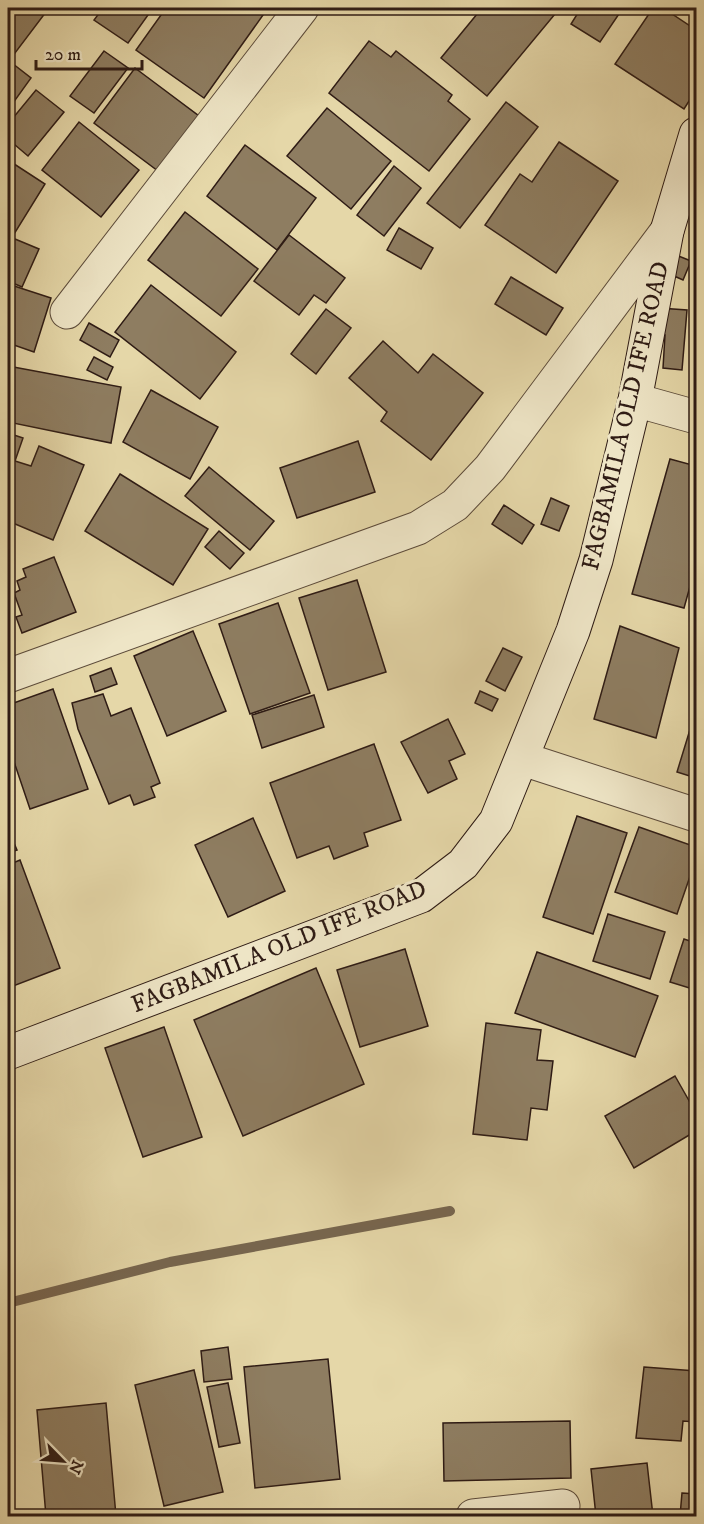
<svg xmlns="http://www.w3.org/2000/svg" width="704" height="1524" viewBox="0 0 704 1524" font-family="'IM FELL DW Pica',serif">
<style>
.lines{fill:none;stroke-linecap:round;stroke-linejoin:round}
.stream{stroke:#77664f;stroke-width:10}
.building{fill:#8e7d61;stroke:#2f1c15;stroke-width:1.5}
.street-casing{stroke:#5c4b3a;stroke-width:35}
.secondary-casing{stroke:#2f1c15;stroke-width:35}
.street{stroke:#eee5c6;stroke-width:33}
.secondary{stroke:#eee5c6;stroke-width:33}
.labels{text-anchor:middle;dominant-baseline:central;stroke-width:6;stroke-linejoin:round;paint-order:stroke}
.street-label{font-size:24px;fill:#2f1c15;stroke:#eee5c6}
</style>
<rect width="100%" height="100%" fill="#e5d7a8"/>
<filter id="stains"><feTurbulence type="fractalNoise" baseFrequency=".00333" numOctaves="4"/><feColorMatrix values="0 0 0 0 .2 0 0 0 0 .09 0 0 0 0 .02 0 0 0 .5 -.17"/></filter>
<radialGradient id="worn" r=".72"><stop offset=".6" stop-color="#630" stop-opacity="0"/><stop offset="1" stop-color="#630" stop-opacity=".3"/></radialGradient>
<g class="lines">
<!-- stream -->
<polyline class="stream" points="8,1303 170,1262 450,1211"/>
</g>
<!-- building -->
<g class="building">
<polygon points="8,8 49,8 15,53 8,47"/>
<polygon points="103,8 153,8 128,43 94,20"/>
<polygon points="166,8 268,8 204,98 136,50"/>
<polygon points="482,8 560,8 487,96 441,58"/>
<polygon points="581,8 623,8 600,42 571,24"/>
<polygon points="653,8 663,8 696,30 696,90 684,109 615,64"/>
<polygon points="685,8 696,8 696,15"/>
<polygon points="369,41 391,57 396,51 452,95 448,101 470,119 429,171 329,93"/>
<polygon points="104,51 128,68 94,113 70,96"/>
<polygon points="8,60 31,78 8,110"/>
<polygon points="135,68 199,116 158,171 94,123"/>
<polygon points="36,90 64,112 28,156 8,139 8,124"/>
<polygon points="506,102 538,127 460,228 427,203"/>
<polygon points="327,108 391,161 351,209 287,156"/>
<polygon points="79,122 139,170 101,217 42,170"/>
<polygon points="559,142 618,181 556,273 485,225 520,174 532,182"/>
<polygon points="245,145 316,198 277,250 207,196"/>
<polygon points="8,160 45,184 11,239 8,237"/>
<polygon points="394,166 421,188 384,236 357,215"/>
<polygon points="185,212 258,269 221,316 148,260"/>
<polygon points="399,228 433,248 421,269 387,250"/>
<polygon points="289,235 345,278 326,303 314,295 299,315 254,281"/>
<polygon points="15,239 39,249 22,287 8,281 8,256"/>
<polygon points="671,253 691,261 683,280 663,271"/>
<polygon points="511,277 563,308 546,335 495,304"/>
<polygon points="8,284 51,298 34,352 8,343"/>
<polygon points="151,285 236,352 200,399 115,332"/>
<polygon points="659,308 687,310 682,370 663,368 665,335 657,335"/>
<polygon points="326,309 351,328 316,374 291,354"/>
<polygon points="89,323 119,340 110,357 80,340"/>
<polygon points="383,341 418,373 433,354 483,393 431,460 381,421 387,412 349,378"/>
<polygon points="696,355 696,383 690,382"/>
<polygon points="94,357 113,367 107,380 87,370"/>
<polygon points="8,366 121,387 111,443 8,422"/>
<polygon points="151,390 218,427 190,479 123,442"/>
<polygon points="8,433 23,438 15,461 31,466 39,446 84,465 53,540 8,521"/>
<polygon points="358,441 375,492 297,518 280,468"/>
<polygon points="670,459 696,466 696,565 684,608 632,594"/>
<polygon points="209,467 274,521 250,550 185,496"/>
<polygon points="120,474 208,529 173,585 85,531"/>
<polygon points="551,498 569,506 559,531 541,524"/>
<polygon points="504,505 534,525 522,544 492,524"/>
<polygon points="219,531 244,553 230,569 205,547"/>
<polygon points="54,557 76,612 22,633 16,617 22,615 14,593 20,590 17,581 26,577 23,569"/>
<polygon points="357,580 386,672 328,690 299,598"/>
<polygon points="278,603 310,693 250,714 219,624"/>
<polygon points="620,626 679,648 656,738 594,719"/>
<polygon points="193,631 226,711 167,736 134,656"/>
<polygon points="503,648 522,657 505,691 486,681"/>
<polygon points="111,668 117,684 95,692 90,676"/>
<polygon points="53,689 88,789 30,809 8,744 8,705"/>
<polygon points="480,691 498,699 492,711 475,703"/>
<polygon points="103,694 111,716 131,708 160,783 151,787 155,797 134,805 130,795 109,804 78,729 72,703"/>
<polygon points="314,695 324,727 262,748 252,715"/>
<polygon points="696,710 696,778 677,772"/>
<polygon points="448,719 465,754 449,761 457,779 428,793 401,742"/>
<polygon points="374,744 401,820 364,833 368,846 334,859 329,846 297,858 270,783"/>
<polygon points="577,816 627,833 593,934 543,917"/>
<polygon points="253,818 285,891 228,917 195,845"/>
<polygon points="639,827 696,847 696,859 677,914 615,892"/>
<polygon points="8,829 17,850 8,853"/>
<polygon points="20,860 60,968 8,988 8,865"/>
<polygon points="608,914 665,932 650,979 593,961"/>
<polygon points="684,939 696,943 696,990 670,982"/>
<polygon points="405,949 428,1026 360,1047 337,970"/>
<polygon points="537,952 658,996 635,1057 515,1013"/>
<polygon points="316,968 364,1084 243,1136 194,1020"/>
<polygon points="486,1023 541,1030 537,1060 553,1061 547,1110 531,1108 527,1140 473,1134"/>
<polygon points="164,1027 202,1137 143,1157 105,1048"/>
<polygon points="675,1076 696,1113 696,1131 634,1168 605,1116"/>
<polygon points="228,1347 232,1379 204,1382 201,1351"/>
<polygon points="328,1359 340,1479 255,1488 244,1367"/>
<polygon points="644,1367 696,1371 696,1422 683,1421 681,1441 636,1438"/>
<polygon points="194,1370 223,1492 164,1506 135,1385"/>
<polygon points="228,1383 240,1443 219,1447 207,1387"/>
<polygon points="106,1403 116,1516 46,1516 37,1410"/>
<polygon points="570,1421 571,1478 444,1481 443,1423"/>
<polygon points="647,1463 653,1516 596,1516 591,1469"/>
<polygon points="682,1493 696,1494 696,1516 680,1516"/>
</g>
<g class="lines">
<!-- street casing -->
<g class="street-casing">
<g id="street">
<polyline points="67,312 302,8"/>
<polyline points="635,400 696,417"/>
<polyline points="8,676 418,528 455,505 490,468 667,231"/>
<polyline points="523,759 696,815"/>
<polyline points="473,1516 563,1506"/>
</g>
</g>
<!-- secondary casing -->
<g class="secondary-casing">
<polyline id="secondary" points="8,1053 421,896 463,864 496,821 573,631 596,560 635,400 667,231 696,134"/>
</g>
<!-- street -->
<use href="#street" class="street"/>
<!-- secondary -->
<use href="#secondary" class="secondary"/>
</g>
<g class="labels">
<!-- street labels -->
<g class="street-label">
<text transform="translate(626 416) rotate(-77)">FAGBAMILA OLD IFE ROAD</text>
<text transform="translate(279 947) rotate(-22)">FAGBAMILA OLD IFE ROAD</text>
</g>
</g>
<!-- margin -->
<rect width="704" height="1524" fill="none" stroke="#e5d7a8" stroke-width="30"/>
<rect x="9" y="9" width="686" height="1506" fill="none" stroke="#2f1c15" stroke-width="3"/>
<rect x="15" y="15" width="674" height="1494" fill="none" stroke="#2f1c15" stroke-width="1.5"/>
<!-- north arrow -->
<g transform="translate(63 1461) rotate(115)" stroke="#eee5c6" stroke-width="4.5" paint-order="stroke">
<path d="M0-4.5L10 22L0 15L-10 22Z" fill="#2f1c15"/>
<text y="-9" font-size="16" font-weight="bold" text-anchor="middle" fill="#2f1c15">N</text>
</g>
<!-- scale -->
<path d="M36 60v9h106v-9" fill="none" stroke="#2f1c15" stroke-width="3"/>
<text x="45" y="60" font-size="18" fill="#2f1c15" stroke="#eee5c6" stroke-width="4.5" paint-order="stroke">20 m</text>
<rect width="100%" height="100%" filter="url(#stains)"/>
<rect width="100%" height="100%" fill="url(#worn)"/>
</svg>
